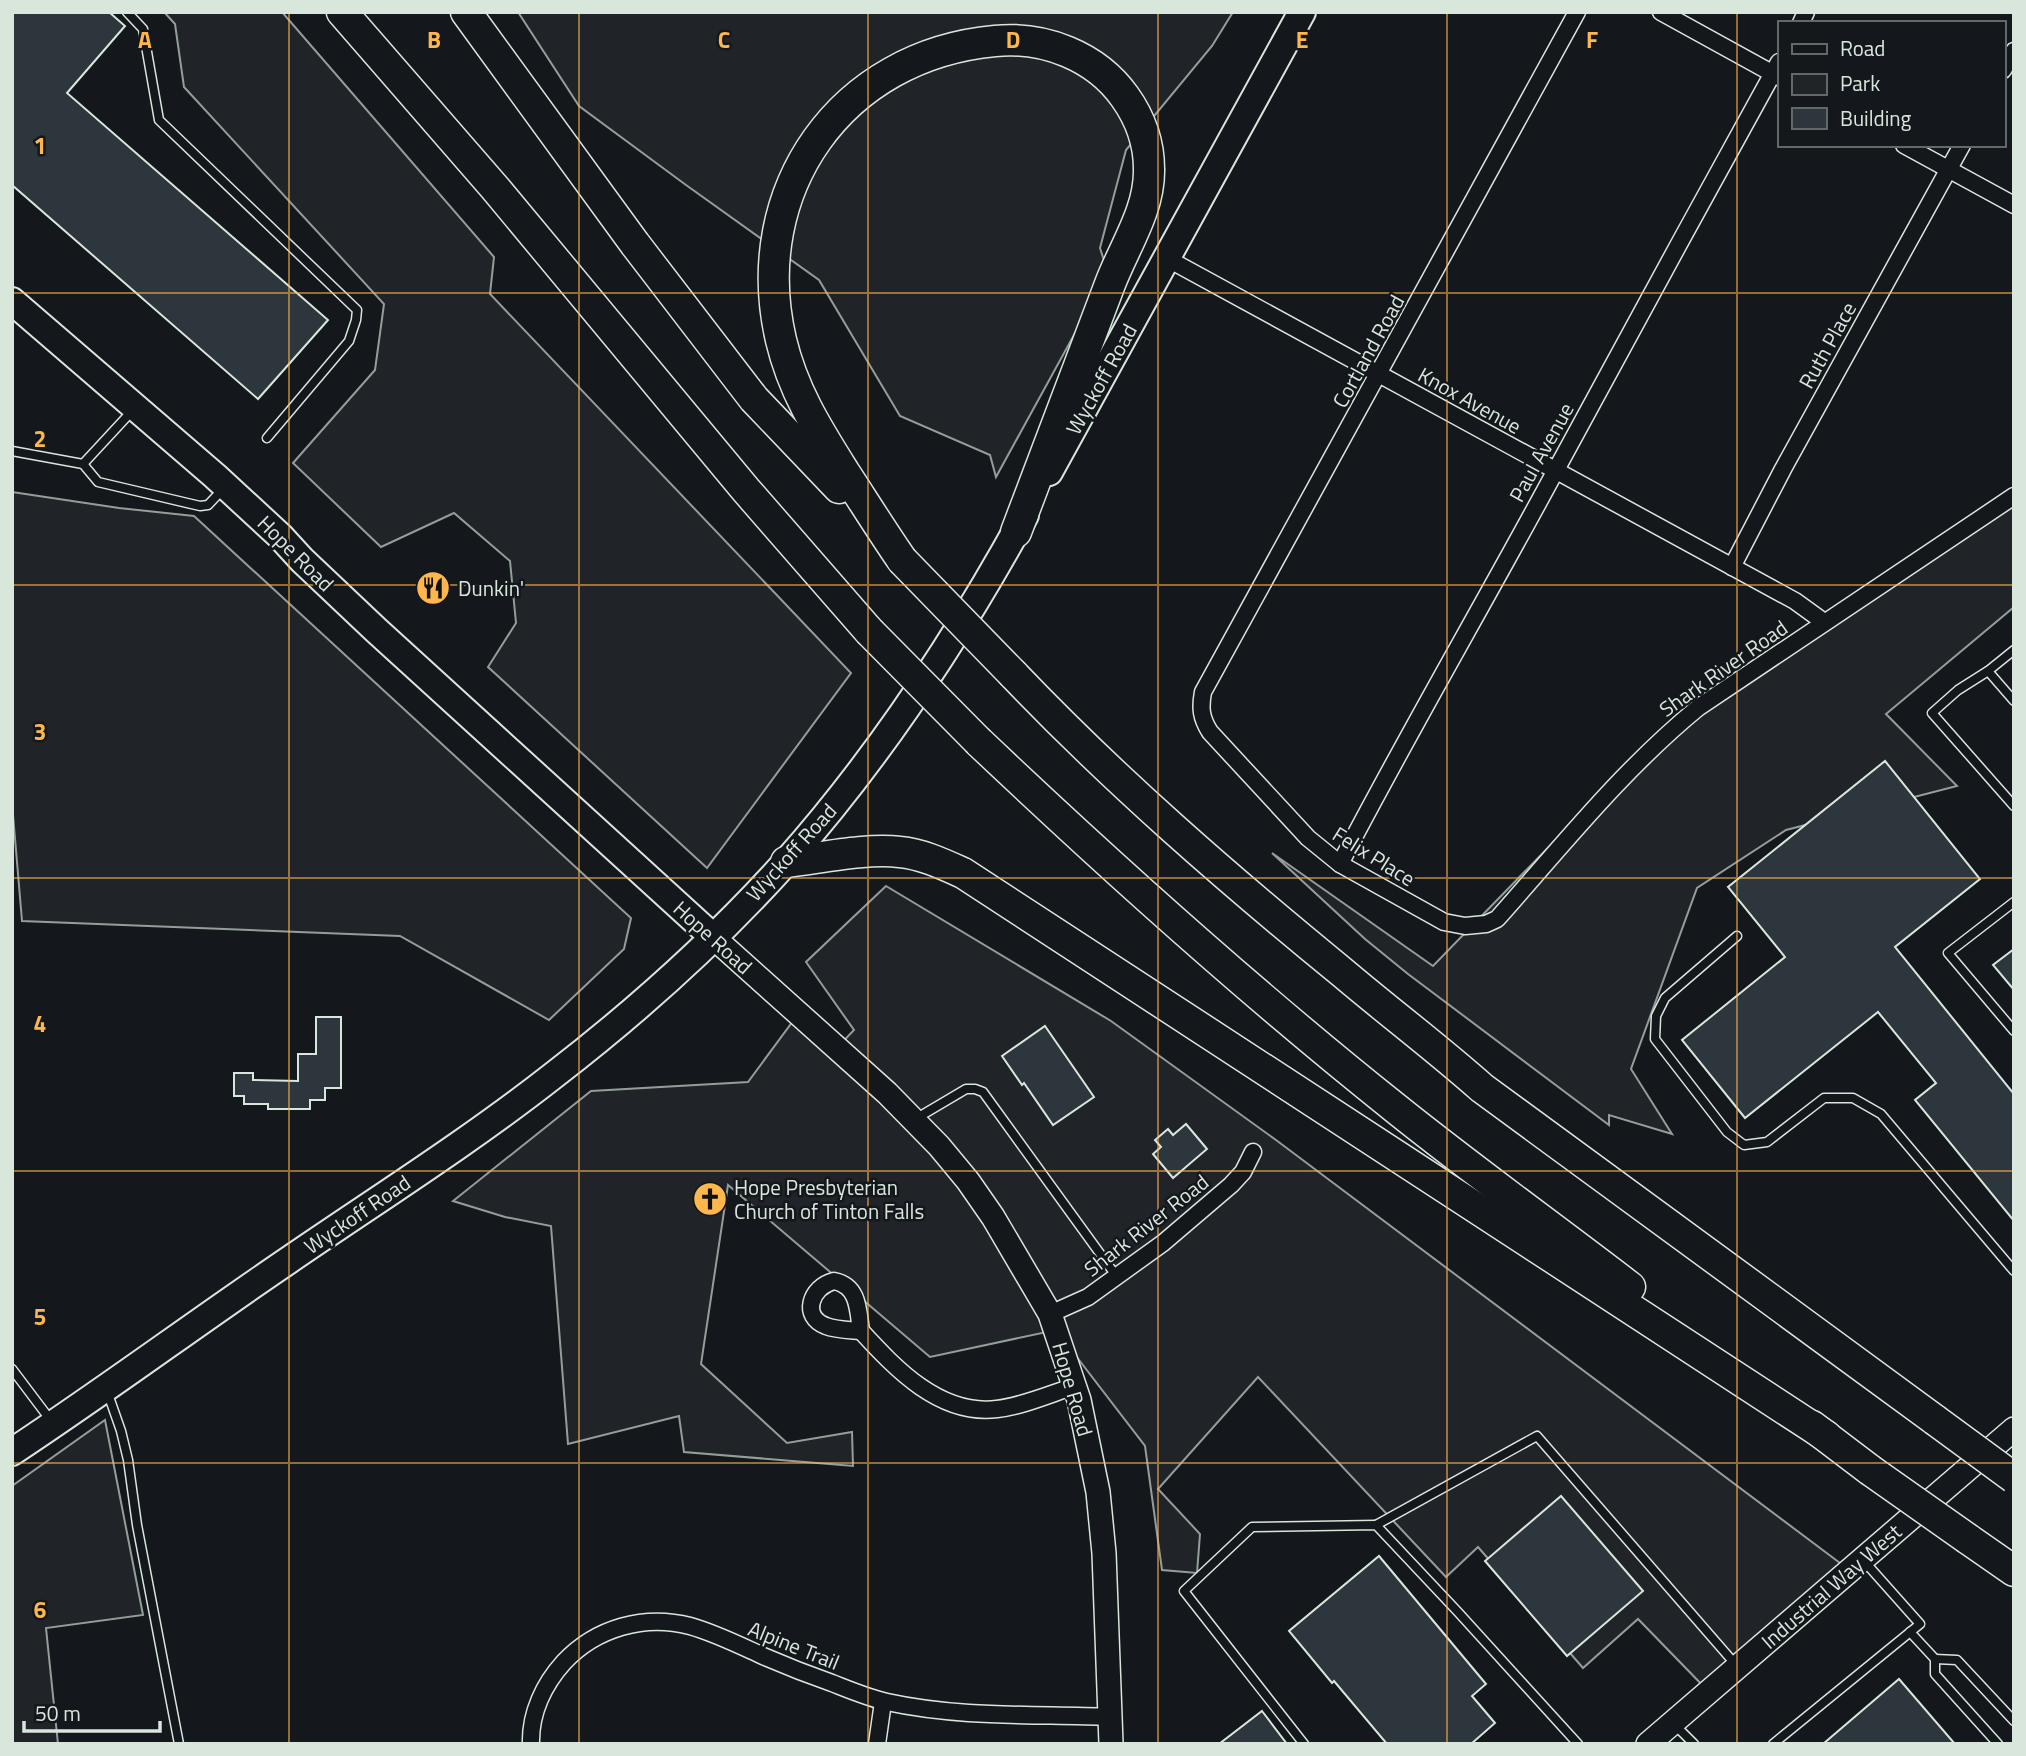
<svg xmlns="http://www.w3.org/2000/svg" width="2026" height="1756" viewBox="0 0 2026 1756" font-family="'Titillium Web',sans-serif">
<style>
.green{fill:#202428;stroke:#939e99;stroke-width:2}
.building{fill:#2c363c;stroke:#d8e6dc;stroke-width:2}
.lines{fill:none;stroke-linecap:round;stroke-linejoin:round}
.lane-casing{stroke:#d8e6dc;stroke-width:11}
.street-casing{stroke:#d8e6dc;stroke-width:19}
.secondary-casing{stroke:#d8e6dc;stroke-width:26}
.primary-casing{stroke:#d8e6dc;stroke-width:30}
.highway-casing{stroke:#d8e6dc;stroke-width:33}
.lane{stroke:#14181c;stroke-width:8}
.street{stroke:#14181c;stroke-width:16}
.secondary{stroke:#14181c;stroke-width:23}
.primary{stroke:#14181c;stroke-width:26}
.highway{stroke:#14181c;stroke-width:30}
.highway-bridge-casing{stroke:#d8e6dc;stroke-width:33;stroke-linecap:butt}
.highway-bridge{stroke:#14181c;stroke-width:30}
.grid{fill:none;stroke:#ffb74d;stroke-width:2;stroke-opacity:0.55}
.labels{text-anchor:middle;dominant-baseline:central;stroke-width:5;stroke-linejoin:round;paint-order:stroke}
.street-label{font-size:21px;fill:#d8e6dc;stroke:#14181c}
.poi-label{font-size:21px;fill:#d8e6dc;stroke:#14181c;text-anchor:start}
.grid-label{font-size:23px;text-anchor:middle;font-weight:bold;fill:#ffb74d;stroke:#14181c;stroke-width:5;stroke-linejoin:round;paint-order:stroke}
</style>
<rect width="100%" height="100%" fill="#14181c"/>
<!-- green -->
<g class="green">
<polygon points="164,12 282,12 494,257 490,294 851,673 707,868 488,667 516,623 510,561 454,513 381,547 293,463 375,370 384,304 184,87 175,24"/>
<polygon points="518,12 1233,12 1212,46 1126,150 1100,248 1108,273 996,477 990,455 900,416 819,280 686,185 579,106"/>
<polygon points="12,492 119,508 194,516 631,918 624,949 549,1020 400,936 22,921 12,803"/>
<polygon points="2014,494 2014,607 1886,714 1957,786 1786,830 1697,888 1631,1069 1672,1134 1609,1115 1609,1125 1408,974 1365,939 1272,853 1433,966 1638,755"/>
<polygon points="886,886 1111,1021 1276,1140 1848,1569 1711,1694 1638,1619 1583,1668 1478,1547 1446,1577 1258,1377 1158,1489 1200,1534 1197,1573 1162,1570 1145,1446 1056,1330 930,1357 728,1185 701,1364 787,1443 852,1432 853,1466 684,1452 679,1416 568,1444 551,1226 505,1217 453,1201 591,1091 748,1082 796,1017 837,1048 854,1030 806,962"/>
<polygon points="105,1420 143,1615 46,1628 58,1744 12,1744 12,1486"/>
</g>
<!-- building -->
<g class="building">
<polygon points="12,12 109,12 125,26 67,93 328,320 258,399 12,185"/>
<polygon points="1885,761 1980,879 1895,947 2014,1094 2014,1221 1915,1100 1936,1083 1878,1012 1745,1118 1682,1040 1785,957 1728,887"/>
<polygon points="2014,949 2014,990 1993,965"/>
<polygon points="316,1017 341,1017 341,1088 325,1088 325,1100 310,1100 310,1109 268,1109 268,1104 244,1104 244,1096 234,1096 234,1073 253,1073 253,1080 298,1081 298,1054 316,1054"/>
<polygon points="1045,1026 1094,1097 1053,1125 1024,1083 1022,1085 1002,1056"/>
<polygon points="1186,1124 1207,1149 1173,1178 1153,1154 1161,1147 1155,1140 1168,1129 1173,1135"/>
<polygon points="1561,1496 1643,1591 1567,1656 1485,1561"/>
<polygon points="1379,1556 1486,1684 1472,1696 1495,1723 1471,1744 1387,1744 1334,1681 1332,1683 1289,1631"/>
<polygon points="1899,1679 1955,1744 1823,1744"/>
<polygon points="1262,1711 1287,1744 1219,1744"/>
</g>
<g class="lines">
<!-- lane casing -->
<g class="lane-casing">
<g id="lane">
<polyline points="127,12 143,29 159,120 357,310 356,320 349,341 267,438"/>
<polyline points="12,451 83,464 98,482 200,506 208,505 224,488"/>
<polyline points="83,464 133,410"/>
<polyline points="2014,650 1988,671 2014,701"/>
<polyline points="1988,671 1958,690 1932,713 2014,806"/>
<polyline points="2014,902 1948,953 2014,1031"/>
<polyline points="1737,936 1665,998 1656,1016 1655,1039 1727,1132 1744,1145 1767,1142 1824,1098 1853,1098 1881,1114 2014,1271"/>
<polyline points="917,1118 966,1089 975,1089 983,1092 1117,1277"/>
<polyline points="12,1369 52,1422"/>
<polyline points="107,1391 121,1431 128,1460 137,1525 179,1744"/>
<polyline points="1376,1525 1537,1436 1736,1665"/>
<polyline points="1910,1632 1935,1659 1935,1674 1998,1744"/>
<polyline points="1935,1659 1957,1660 2014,1721"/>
<polyline points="1675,1725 1694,1744"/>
<polyline points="1304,1744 1184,1591 1252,1527 1376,1525 1457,1611 1578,1744"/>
<polyline points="1773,1744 1920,1624 1864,1561"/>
</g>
</g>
<!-- street casing -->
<g class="street-casing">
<g id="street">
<path d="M1577,12L1203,692C1200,708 1201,718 1210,732L1308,838L1340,864L1444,922L1465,926L1486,924L1497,919C1562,846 1623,769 1699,707L2014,496"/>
<polyline points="1661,12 1779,77"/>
<polyline points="1801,23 1806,12"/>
<polyline points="2003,70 2014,51"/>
<polyline points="1904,145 2014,205"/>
<polyline points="1168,259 1795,601 1824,622"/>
<polyline points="1732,567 1783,469 1962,145"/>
<path d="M1340,864C1409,731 1485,602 1556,470C1630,333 1704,198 1779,62"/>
<path d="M834,1281C859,1286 858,1310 861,1331C850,1330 836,1330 826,1326C801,1317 810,1287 834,1281Z"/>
<polyline points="1050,1314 1088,1297 1163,1243 1231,1185 1243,1172 1253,1152"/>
<path d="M861,1331C896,1369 940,1416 997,1409C1023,1406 1050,1394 1075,1386"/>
<path d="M531,1744C530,1713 544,1684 564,1662C596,1628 644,1614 690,1626C715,1633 739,1645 763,1656C786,1666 809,1675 832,1683C850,1690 869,1698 887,1702C960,1718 1035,1714 1109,1717"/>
<polyline points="877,1744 883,1702"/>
</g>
</g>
<!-- secondary casing -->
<g class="secondary-casing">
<g id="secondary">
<polyline points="713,937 887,1093 939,1146 968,1181 993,1217 1050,1314 1079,1400 1098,1492 1104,1553 1111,1744"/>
<polyline points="1648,1744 2014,1429"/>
</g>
</g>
<!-- primary casing -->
<g class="primary-casing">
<g id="primary">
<polyline points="12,301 215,476 280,536 302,560 376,630 713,937"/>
<polyline points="1049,472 1302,12"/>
<path d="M12,1452C106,1390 196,1323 289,1260C378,1199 470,1141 554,1075C637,1011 717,939 787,861C880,756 958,637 1025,515"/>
</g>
</g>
<!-- highway casing -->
<g class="highway-casing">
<g id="highway">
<polyline points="342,12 495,188 746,490 869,631"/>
<polyline points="466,12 635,244 754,399 839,488"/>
<path d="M902,560C882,531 864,502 845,473C818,430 793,391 781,340C746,190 841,55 995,41C1044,36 1096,56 1125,97C1140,118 1149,143 1149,169C1150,210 1124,247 1110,284C1078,367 1047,450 1016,532"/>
<path d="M1013,674C1115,781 1228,879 1343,973C1389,1012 1437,1048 1482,1088L1935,1420"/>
<path d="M979,742C1113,869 1250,992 1394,1107C1471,1169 1552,1227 1630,1287"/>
<path d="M786,862C821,858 866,848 900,852C922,854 943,864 963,873L1826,1436"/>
<polyline points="1812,1426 1870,1470"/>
<polyline points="1968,1539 2014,1571"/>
</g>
</g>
<!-- lane -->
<use href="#lane" class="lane"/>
<!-- street -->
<use href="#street" class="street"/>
<!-- secondary -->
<use href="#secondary" class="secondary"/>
<!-- primary -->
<use href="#primary" class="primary"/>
<!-- highway -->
<use href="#highway" class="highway"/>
<!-- highway-bridge casing -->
<g class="highway-bridge-casing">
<g id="highway-bridge">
<polyline points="902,560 1013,674"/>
<polyline points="869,631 979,742"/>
<polyline points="1935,1420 2014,1478"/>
<polyline points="1870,1470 1968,1539"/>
</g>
</g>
<!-- highway-bridge -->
<use href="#highway-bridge" class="highway-bridge"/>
</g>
<!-- grid -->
<path class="grid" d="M289,12V1744M579,12V1744M868,12V1744M1158,12V1744M1447,12V1744M1737,12V1744M12,293H2014M12,585H2014M12,878H2014M12,1171H2014M12,1463H2014"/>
<!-- icons -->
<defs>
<g id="restaurant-disc" transform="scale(1.75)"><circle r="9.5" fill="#ffb74d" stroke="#14181c"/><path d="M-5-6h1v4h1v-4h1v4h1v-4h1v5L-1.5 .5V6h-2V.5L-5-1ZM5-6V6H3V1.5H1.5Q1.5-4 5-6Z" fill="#111"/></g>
<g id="church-disc" transform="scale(1.75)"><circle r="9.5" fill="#ffb74d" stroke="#14181c"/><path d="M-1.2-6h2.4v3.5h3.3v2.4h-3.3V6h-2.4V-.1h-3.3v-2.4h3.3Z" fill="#111"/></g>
</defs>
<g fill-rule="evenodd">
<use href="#restaurant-disc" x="433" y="588"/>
<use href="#church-disc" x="710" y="1199"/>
</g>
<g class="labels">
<!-- street labels -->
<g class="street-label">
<text transform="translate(1827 345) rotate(-61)">Ruth Place</text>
<text transform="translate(1368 351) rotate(-61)">Cortland Road</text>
<text transform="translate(1101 379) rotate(-61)">Wyckoff Road</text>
<text transform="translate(1470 400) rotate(29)">Knox Avenue</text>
<text transform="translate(1541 452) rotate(-61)">Paul Avenue</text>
<text transform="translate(296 553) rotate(45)">Hope Road</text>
<text transform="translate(1723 668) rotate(-35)">Shark River Road</text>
<text transform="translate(791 852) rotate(-48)">Wyckoff Road</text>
<text transform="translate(1374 856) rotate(32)">Felix Place</text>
<text transform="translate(713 937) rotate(42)">Hope Road</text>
<text transform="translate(357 1214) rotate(-34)">Wyckoff Road</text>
<text transform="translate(1146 1225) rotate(-38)">Shark River Road</text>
<text transform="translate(1073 1389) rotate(74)">Hope Road</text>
<text transform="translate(1831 1586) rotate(-41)">Industrial Way West</text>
<text transform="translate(794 1645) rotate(22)">Alpine Trail</text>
</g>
<!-- poi labels -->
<g class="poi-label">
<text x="458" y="588">Dunkin'</text>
<text x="734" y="1187">Hope Presbyterian<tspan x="734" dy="24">Church of Tinton Falls</tspan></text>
</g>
</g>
<g class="grid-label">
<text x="145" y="48">A</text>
<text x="434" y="48">B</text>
<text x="724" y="48">C</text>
<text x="1013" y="48">D</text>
<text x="1302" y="48">E</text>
<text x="1592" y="48">F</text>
<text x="40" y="154">1</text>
<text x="40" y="447">2</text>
<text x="40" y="740">3</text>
<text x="40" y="1032">4</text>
<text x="40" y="1325">5</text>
<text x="40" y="1618">6</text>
</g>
<!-- border -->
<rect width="2026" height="1756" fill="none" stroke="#d8e6dc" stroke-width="28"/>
<!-- legend -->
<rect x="1778" y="21" width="228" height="126" fill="#14181c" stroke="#626a69" stroke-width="2"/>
<rect x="1792" y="44" width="35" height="10" fill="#14181c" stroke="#626a69" stroke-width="2"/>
<text x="1840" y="56" font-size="21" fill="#d8e6dc">Road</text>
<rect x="1792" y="74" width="35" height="21" fill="#202428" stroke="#626a69" stroke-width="2"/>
<text x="1840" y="91" font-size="21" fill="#d8e6dc">Park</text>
<rect x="1792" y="108" width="35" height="21" fill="#2c363c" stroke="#626a69" stroke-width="2"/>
<text x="1840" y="126" font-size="21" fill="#d8e6dc">Building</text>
<!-- scale -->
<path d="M24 1721v10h136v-10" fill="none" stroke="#d8e6dc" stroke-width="3.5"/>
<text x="35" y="1721" font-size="21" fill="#d8e6dc" stroke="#14181c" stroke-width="5" paint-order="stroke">50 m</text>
</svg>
